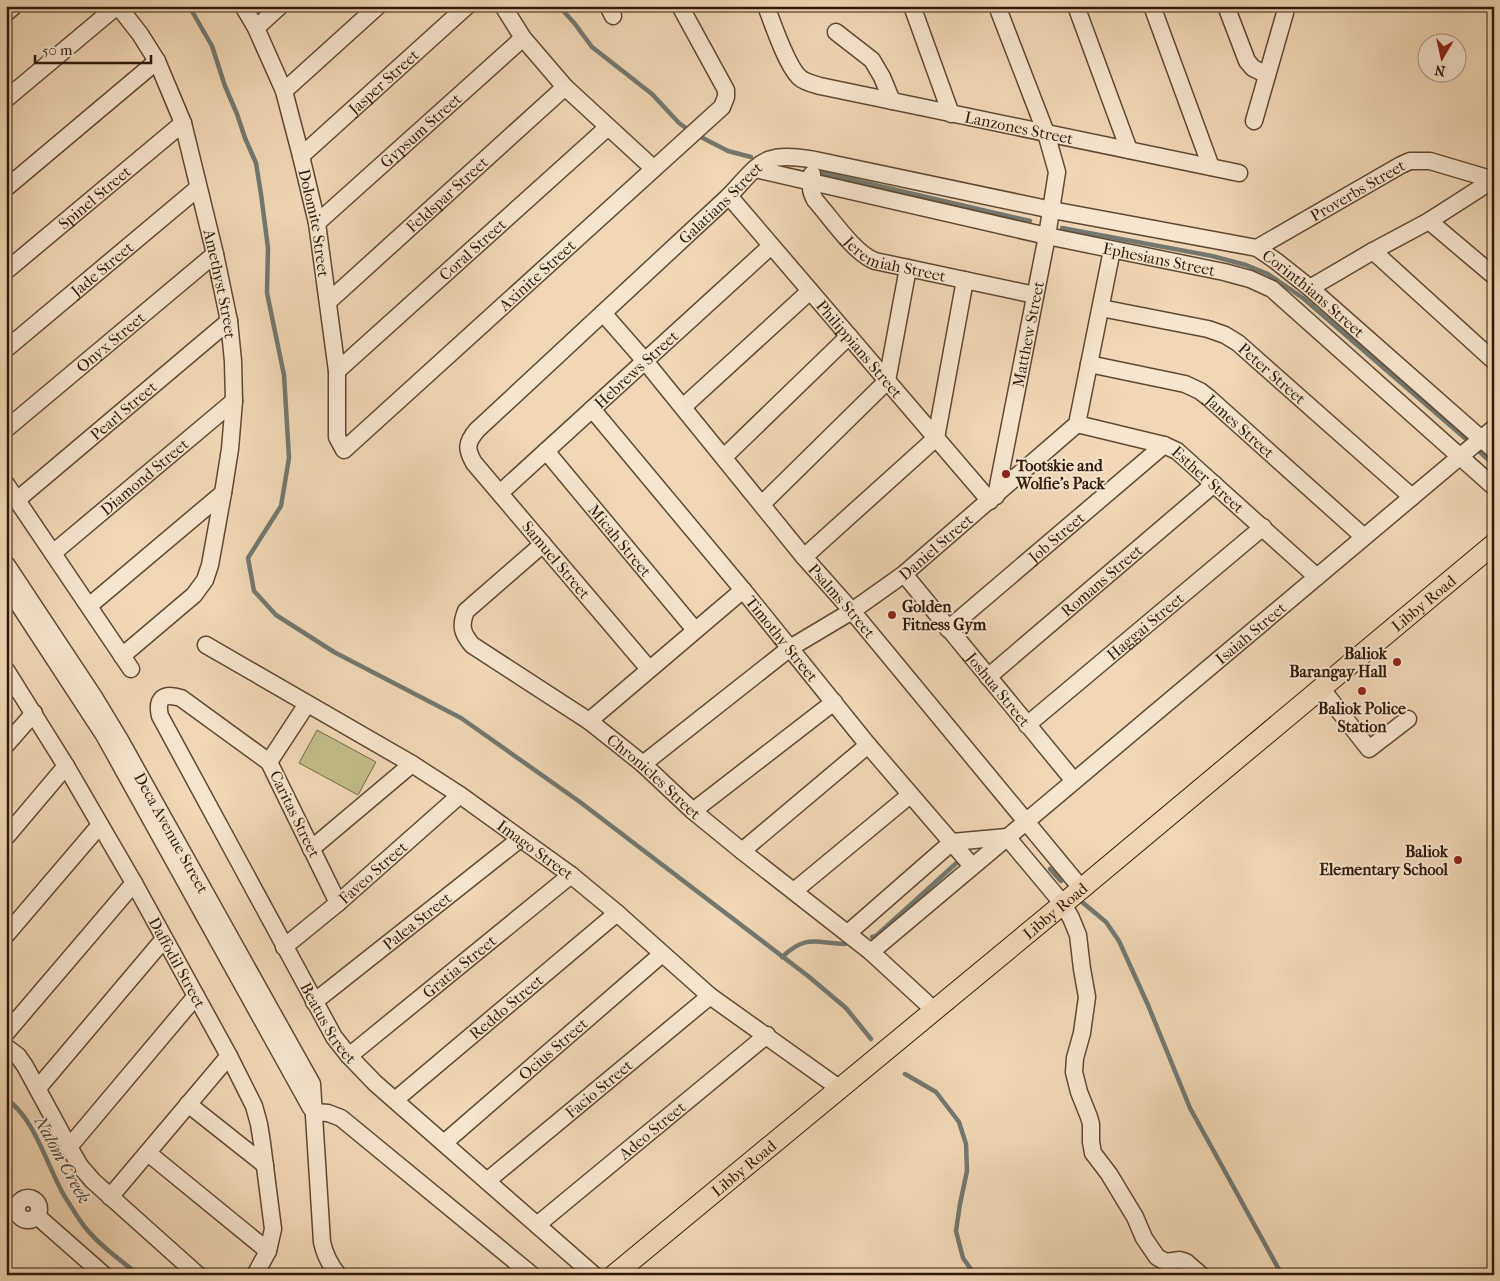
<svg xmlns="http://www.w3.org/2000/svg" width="1500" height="1281" viewBox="0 0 1500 1281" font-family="'IM FELL French Canon',serif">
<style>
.green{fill:#c0bd89;stroke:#786c48}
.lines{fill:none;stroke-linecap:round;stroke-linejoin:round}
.stream{stroke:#727871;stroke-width:4.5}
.minor-casing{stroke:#604932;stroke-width:19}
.major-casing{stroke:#2f1a06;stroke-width:22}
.minor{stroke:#f6e5cf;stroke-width:16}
.major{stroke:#f1d7b5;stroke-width:20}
.poi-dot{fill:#8f2418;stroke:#f6e5cf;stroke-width:2}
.labels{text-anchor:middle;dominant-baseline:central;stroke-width:4;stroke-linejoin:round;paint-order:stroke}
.street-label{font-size:16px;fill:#2f1a06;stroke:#f6e5cf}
.poi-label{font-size:16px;font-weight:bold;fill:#2f1a06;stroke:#f6e5cf;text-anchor:start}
.water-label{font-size:18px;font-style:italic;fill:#51493b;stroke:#f6e5cf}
</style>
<rect width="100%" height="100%" fill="#f1d7b5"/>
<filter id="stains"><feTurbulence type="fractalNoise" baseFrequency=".004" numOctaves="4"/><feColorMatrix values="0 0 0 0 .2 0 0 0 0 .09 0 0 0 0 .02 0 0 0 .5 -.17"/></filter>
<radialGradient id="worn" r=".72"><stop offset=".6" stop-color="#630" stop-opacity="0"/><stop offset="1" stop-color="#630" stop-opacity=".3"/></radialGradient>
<!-- green -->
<polygon class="green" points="317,730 376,762 358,795 299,763"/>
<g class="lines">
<!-- stream -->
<g class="stream">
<polyline points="189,6 212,46 225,86 237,114 245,138 256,163 261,194 268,248 267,293 284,375 289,458 281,506 248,558 254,591 276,615 334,652 461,718 580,802 808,976 846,1008 871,1039"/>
<polyline points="559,6 575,24 592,47 652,94 679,123 690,131"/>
<polyline points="697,135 728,151 751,157"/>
<polyline points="819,172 1030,221"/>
<polyline points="1062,228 1212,256 1246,265 1268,274 1303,298 1466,439"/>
<polyline points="1480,452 1494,465"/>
<polyline points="1050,869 1061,881"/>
<polyline points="1082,902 1106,922 1119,941 1148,1005 1190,1108 1282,1275"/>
<polyline points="872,937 876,936 961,859"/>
<path d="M782,957C807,934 815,943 845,944"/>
<polyline points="905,1074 936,1092 959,1122 966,1144 967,1171 960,1204 956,1231 963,1258 975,1275"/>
<path d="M6,1099C34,1116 48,1169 65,1197C71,1206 77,1217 84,1226C99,1245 120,1260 139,1275"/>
</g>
<!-- minor casing -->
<g class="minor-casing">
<g id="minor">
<path id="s1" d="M118,6L140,34L157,61L183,123L215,254L229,321L233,361L234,401L230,449L223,493L210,565L205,580L194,595L122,656"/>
<path id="s2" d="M243,6L256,28L284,91L301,156L317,223L337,371V437L344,450L722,107L726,97V90L680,6"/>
<polyline points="503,6 523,38 565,87 653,168"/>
<polyline points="608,6 613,16"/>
<path id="s3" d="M766,6C773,24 786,64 799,77C804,82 813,84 820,86L1239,173"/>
<polyline points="912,6 951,114"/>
<polyline points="1076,6 1129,150"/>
<polyline points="1152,6 1211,167"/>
<polyline points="1226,6 1247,61 1253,68 1267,75"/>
<polyline points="6,13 14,6"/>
<polyline points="256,28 280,6"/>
<polyline points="836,32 872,60 882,77 892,101"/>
<polyline points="284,91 378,6"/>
<polyline points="6,99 117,6"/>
<polyline points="1254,121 1287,6"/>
<path id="s4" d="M301,156L467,6"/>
<path id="s5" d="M755,169L1047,236L1224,272L1250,279L1272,289L1494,487"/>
<path id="s6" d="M812,174C810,185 810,191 815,200C831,218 854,253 875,261L1035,295"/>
<polyline points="6,188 157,61"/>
<path id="s7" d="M729,196L990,501"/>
<polyline points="1429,221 1494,276"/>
<path id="s8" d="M317,223L523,38"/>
<path id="s9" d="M1257,248L1401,165L1410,161H1430L1494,180"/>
<polyline points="1373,251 1494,361"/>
<path id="s10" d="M6,271L183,123"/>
<polyline points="1310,288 1373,251 1429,221 1493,180"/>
<path id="s11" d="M329,301L565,87"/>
<path id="s12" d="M1101,308L1208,329L1225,335L1238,343L1412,497"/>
<path id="s13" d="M603,313L645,361L804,557L852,611L1081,888"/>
<path id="s14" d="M6,349L198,188"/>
<path id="s15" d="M1089,364L1185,384L1200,391L1209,398L1364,537"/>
<path id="s16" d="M337,371L608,127"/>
<polyline points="683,407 810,291"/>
<path id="s17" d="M592,409L743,590L868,745L972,866"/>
<path id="s18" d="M1077,424L1164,445L1177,451L1317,577"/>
<path id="s19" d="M6,429L215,254"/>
<path id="s20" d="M546,451L695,630"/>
<polyline points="724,457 849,336"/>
<polyline points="6,484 131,669"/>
<path id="s21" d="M500,493L771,246"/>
<path id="s22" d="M996,496L1047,236L1057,172L1046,133L997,6"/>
<path id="s23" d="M17,500L229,321"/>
<polyline points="762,504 887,381 908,268"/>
<path id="s24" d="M543,544L466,611C460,626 462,633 472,645L589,721L643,764L693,811L742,851L871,952L934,1010"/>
<path id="s25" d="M53,553L234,401"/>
<polyline points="804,557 936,438 965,280"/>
<path id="s26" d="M6,564L94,697L120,740L312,1084L322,1242C325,1256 330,1265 338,1275"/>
<path id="s27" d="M904,574L1074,781"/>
<polyline points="6,585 104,735 311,1108"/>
<polyline points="89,606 223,493"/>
<path id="s28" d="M948,629L1164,445"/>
<path id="s29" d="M206,645L412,764L460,795L571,875L617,913L710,996L839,1088"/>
<path id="s30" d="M649,669L474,463C466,449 466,443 477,430L729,196C762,161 763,151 815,160L1052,210L1257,248L1276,261L1310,288L1494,450"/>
<path id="s31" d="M6,670L66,766L134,883L229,1056L254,1106L259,1124L262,1143L273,1229L268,1251L255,1275"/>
<path id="s32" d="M988,677L1214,484"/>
<polyline points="1321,688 1369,749 1408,719"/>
<polyline points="589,721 743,590"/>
<path id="s33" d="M1027,725L1263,527"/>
<polyline points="6,745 34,713"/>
<polyline points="269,762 307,704"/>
<path id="s34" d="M643,764L790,648L852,611L904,574L1077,424L1112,250"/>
<polyline points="693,811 834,702"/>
<polyline points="6,837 66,766"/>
<polyline points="1007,837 1063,904 1071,918 1078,935 1082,969 1087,997 1082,1033 1075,1058 1074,1072 1079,1092 1089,1117 1091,1124 1091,1142 1093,1153 1109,1174 1135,1217 1144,1238 1157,1257 1166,1262 1180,1260 1186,1262 1201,1275"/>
<polyline points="311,849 412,764"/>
<polyline points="742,851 868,745"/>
<polyline points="794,891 910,795"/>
<path id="s35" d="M338,903L269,762L181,698C163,692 156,699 160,716L334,1037L349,1056L375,1083L594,1275"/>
<polyline points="848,933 952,842 1007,837"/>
<polyline points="6,935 100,825"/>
<path id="s36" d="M284,947L338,903L460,795"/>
<path id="s37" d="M871,952L1494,428"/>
<path id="s38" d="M314,1002L520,839"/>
<polyline points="6,1033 134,883"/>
<polyline points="6,1047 18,1056 25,1066 69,1147 80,1166 93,1181 198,1275"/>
<path id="s39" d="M349,1056L571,875"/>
<polyline points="38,1088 164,939"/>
<path id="s40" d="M395,1100L617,913"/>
<polyline points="188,1104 265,1165"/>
<polyline points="314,1112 328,1113 341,1118 532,1275"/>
<path id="s41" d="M444,1143L662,954"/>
<polyline points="69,1147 196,996"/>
<polyline points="148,1153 268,1251"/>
<path id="s42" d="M487,1181L710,996"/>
<polyline points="110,1197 229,1056"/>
<circle cx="28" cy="1209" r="11"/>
<polyline points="37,1216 104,1275"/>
<path id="s43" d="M537,1225L767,1035"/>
</g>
</g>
<!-- major casing -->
<g class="major-casing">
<g id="major">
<path id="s44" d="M614,1275L1063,904L1494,544"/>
</g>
</g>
<!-- minor -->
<use href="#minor" class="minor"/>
<!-- major -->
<use href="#major" class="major"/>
</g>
<!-- markers -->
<g class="poi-dot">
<circle cx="1006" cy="474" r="5"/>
<circle cx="892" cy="615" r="5"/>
<circle cx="1397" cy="662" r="5"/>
<circle cx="1362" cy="691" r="5"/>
<circle cx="1458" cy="860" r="5"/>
</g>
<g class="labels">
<!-- street labels -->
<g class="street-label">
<text stroke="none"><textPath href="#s4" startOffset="111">Jasper Street</textPath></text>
<text stroke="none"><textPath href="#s3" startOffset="305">Lanzones Street</textPath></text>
<text stroke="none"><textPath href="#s8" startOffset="139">Gypsum Street</textPath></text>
<text stroke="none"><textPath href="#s9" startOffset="116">Proverbs Street</textPath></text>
<text stroke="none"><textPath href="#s11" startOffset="159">Feldspar Street</textPath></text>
<text stroke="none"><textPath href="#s10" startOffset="115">Spinel Street</textPath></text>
<text stroke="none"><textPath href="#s30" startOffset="640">Galatians Street</textPath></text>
<text stroke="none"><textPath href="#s2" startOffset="230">Dolomite Street</textPath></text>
<text stroke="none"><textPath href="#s16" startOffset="182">Coral Street</textPath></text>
<text stroke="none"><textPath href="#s6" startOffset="131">Jeremiah Street</textPath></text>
<text stroke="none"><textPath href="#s5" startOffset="414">Ephesians Street</textPath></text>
<text stroke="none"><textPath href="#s14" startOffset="125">Jade Street</textPath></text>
<text stroke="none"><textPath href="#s2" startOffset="721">Axinite Street</textPath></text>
<text stroke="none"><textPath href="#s1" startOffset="300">Amethyst Street</textPath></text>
<text stroke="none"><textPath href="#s30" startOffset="1275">Corinthians Street</textPath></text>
<text stroke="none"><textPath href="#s22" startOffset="165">Matthew Street</textPath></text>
<text stroke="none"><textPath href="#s19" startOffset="136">Onyx Street</textPath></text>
<text stroke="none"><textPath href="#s7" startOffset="201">Philippians Street</textPath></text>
<text stroke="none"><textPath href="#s21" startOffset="184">Hebrews Street</textPath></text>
<text stroke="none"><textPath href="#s12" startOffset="188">Peter Street</textPath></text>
<text stroke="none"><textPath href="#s23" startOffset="139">Pearl Street</textPath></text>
<text stroke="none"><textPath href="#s15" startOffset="168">James Street</textPath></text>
<text stroke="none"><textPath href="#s25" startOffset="119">Diamond Street</textPath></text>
<text stroke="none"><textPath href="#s18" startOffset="146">Esther Street</textPath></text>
<text stroke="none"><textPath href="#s28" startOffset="142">Job Street</textPath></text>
<text stroke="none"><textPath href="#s20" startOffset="116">Micah Street</textPath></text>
<text stroke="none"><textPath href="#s34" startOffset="365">Daniel Street</textPath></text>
<text transform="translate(556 560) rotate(50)">Samuel Street</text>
<text stroke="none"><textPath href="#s32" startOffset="149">Romans Street</textPath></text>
<text stroke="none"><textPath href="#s13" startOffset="374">Psalms Street</textPath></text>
<text stroke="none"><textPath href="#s44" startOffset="1052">Libby Road</textPath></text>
<text stroke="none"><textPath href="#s33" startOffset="154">Haggai Street</textPath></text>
<text stroke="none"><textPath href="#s37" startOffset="496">Isaiah Street</textPath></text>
<text stroke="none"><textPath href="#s17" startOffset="298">Timothy Street</textPath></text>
<text stroke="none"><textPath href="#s27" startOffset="149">Joshua Street</textPath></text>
<text stroke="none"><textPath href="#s24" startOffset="364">Chronicles Street</textPath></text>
<text transform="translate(295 814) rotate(64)">Caritas Street</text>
<text stroke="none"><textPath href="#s26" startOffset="316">Deca Avenue Street</textPath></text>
<text stroke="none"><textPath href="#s29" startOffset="388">Imago Street</textPath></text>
<text stroke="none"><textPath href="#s36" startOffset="116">Faveo Street</textPath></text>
<text stroke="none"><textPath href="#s44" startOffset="572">Libby Road</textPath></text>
<text stroke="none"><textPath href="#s38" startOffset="131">Palea Street</textPath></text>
<text stroke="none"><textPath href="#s31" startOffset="339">Daffodil Street</textPath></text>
<text stroke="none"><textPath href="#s39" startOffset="142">Gratia Street</textPath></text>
<text stroke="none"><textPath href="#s40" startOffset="145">Reddo Street</textPath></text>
<text stroke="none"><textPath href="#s35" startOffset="654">Beatus Street</textPath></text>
<text stroke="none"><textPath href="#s41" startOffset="144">Ocius Street</textPath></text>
<text stroke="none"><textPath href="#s42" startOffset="145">Facio Street</textPath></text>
<text stroke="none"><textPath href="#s43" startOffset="149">Adeo Street</textPath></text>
<text stroke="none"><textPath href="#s44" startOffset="168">Libby Road</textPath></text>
</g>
<!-- poi labels -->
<g class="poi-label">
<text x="1016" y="465">Tootskie and<tspan x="1016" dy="18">Wolfie's Pack</tspan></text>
<text x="902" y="606">Golden<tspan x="902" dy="18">Fitness Gym</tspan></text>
<text x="1387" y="653" text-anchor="end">Baliok<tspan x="1387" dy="18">Barangay Hall</tspan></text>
<text x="1362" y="708" text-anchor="middle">Baliok Police<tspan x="1362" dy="18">Station</tspan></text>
<text x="1448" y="851" text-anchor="end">Baliok<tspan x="1448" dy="18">Elementary School</tspan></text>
</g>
<!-- water labels -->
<g class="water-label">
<text transform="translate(62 1160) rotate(61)">Nalom Creek</text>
</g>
</g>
<!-- margin -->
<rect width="1500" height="1281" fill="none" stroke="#f1d7b5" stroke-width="25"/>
<rect x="8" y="8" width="1485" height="1266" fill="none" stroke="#2f1a06" stroke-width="2.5"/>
<rect x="12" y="12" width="1475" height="1256" fill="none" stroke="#2f1a06"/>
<!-- north arrow -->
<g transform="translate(1442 58) rotate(189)"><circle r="24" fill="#f6e5cf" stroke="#a6947f"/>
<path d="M0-4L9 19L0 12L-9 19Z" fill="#8f2418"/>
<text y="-8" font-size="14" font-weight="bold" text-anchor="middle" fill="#2f1a06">N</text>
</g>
<!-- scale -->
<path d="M35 55v8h116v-8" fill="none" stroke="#2f1a06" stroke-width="2.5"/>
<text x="42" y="55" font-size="15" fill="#2f1a06" stroke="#f6e5cf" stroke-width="4" paint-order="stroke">50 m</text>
<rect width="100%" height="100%" filter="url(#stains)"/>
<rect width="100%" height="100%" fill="url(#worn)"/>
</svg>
